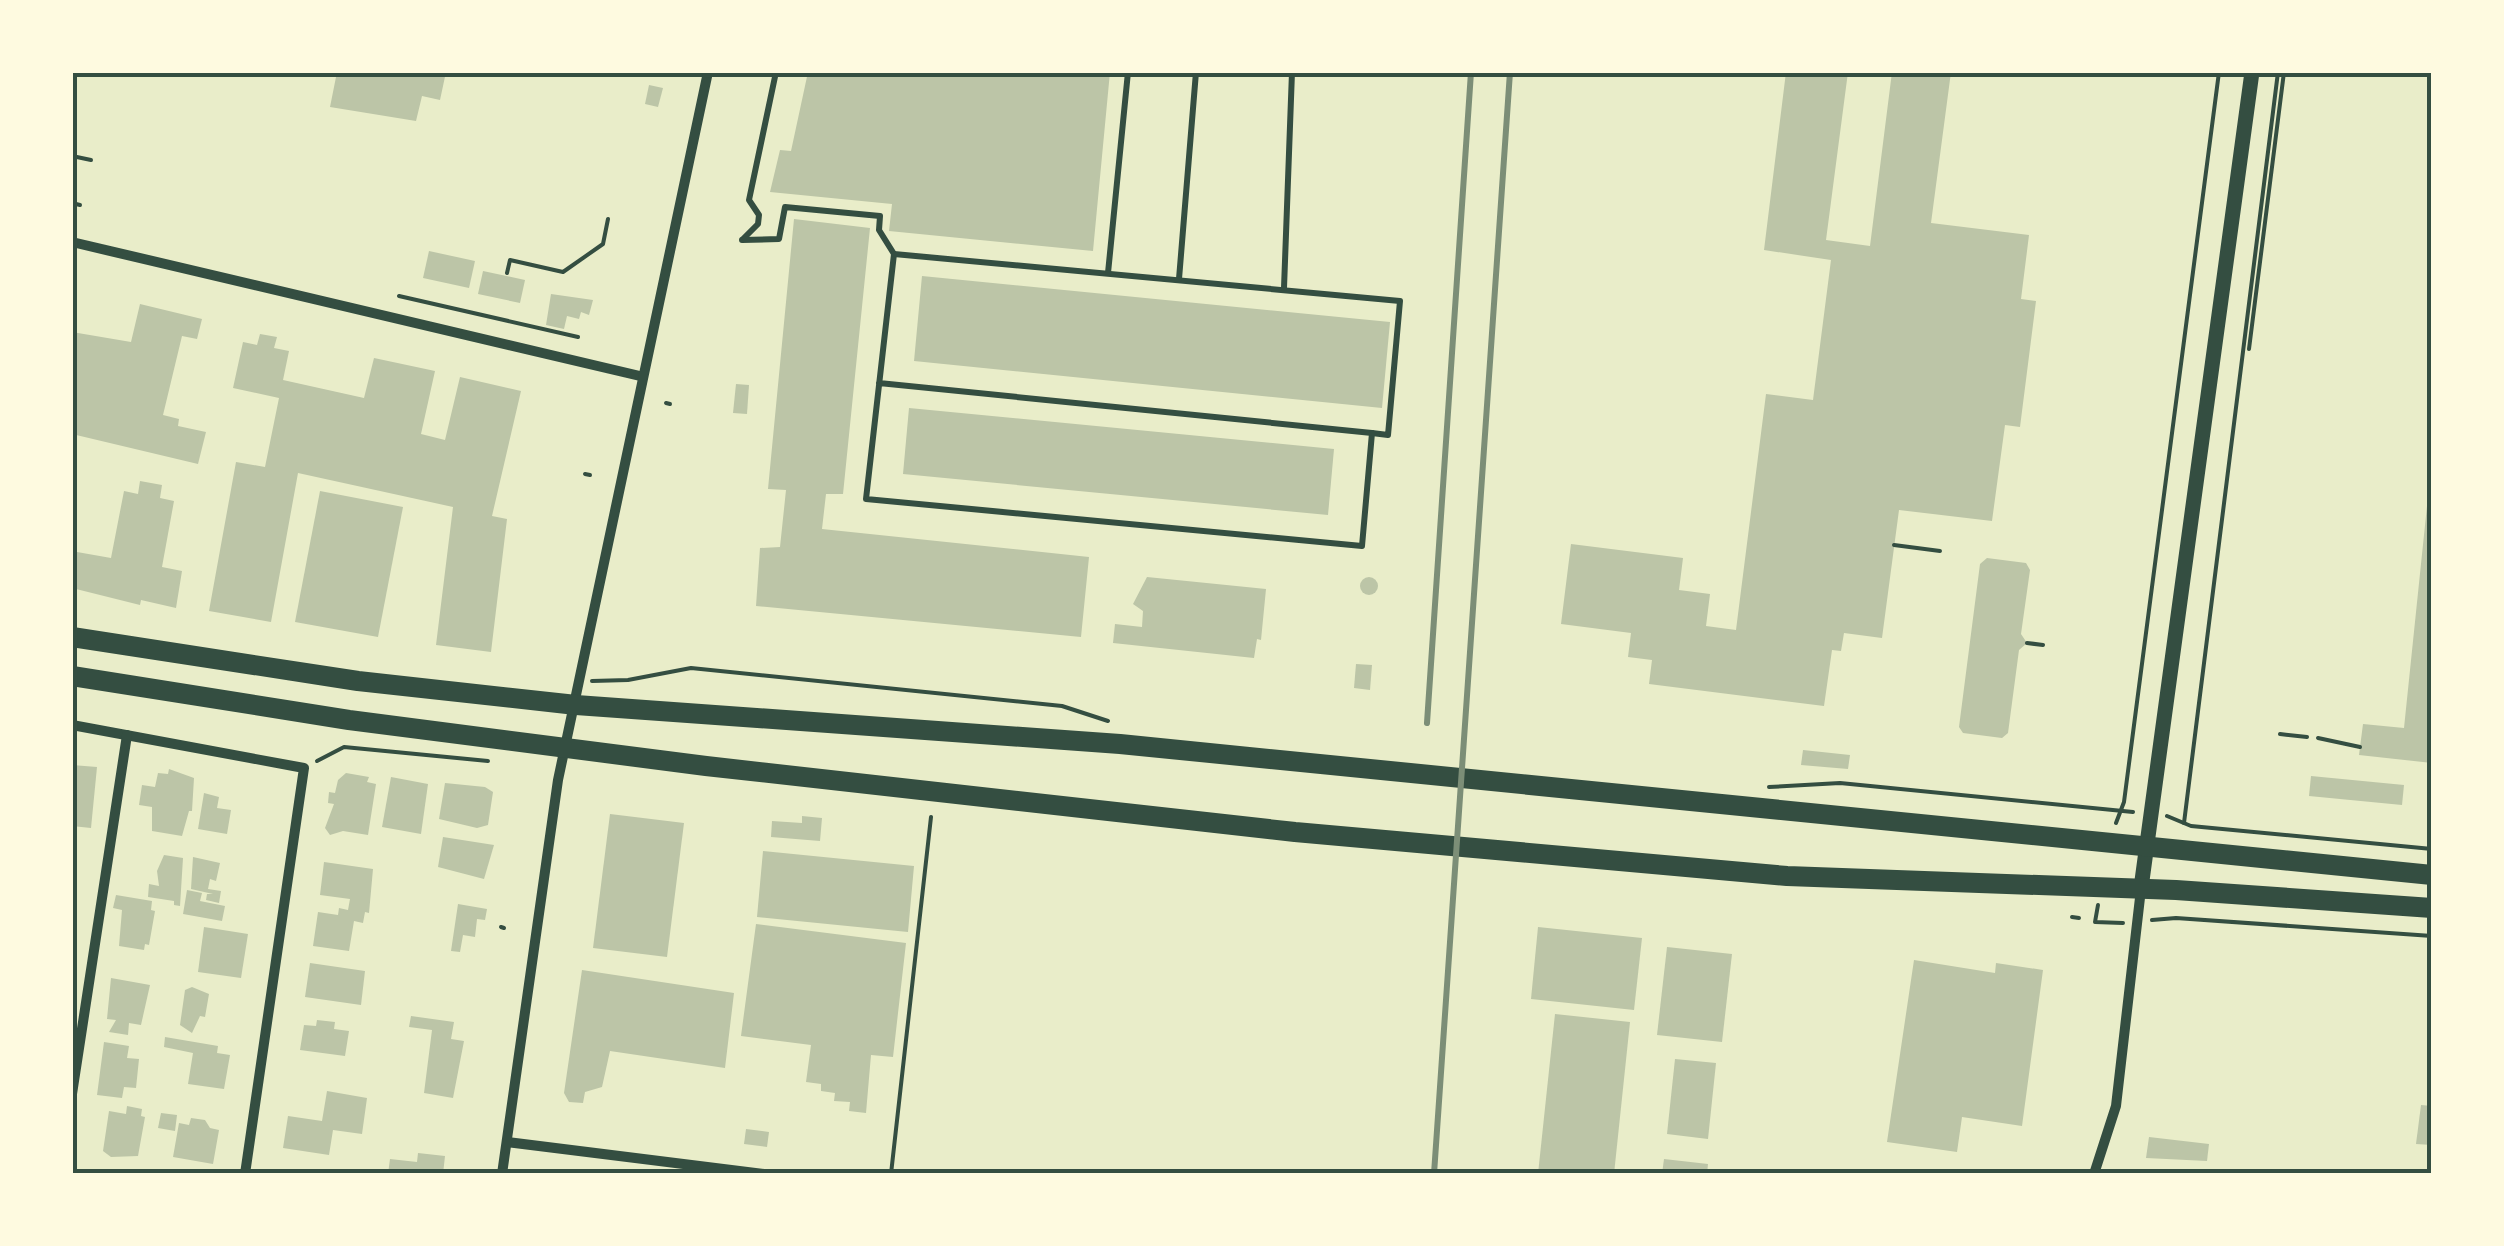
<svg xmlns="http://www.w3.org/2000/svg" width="2504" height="1246" viewBox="0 0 2504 1246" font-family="Georgia,serif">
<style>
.building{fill:#bcc5a7}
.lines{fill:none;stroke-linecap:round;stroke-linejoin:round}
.path{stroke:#344e41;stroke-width:4}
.service{stroke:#344e41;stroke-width:6}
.minor{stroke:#344e41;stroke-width:10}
.tertiary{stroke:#344e41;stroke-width:15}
.primary{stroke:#344e41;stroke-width:20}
.rail{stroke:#7c8e77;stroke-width:6}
.neatline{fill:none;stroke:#344e41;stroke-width:4}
</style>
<rect width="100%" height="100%" fill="#e9edc9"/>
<!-- building -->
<g class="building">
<polygon points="337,72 446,72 440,100 422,96 416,121 330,107"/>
<polygon points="808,72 1110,72 1093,251 889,231 892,204 770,192 780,150 791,151"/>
<polygon points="1786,72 1848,72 1826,240 1870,246 1892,72 1951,72 1931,223 2029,235 2021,299 2036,301 2020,427 2005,425 1992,521 1899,510 1882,638 1844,633 1841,651 1832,650 1824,706 1649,684 1652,660 1628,657 1631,633 1561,624 1571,544 1683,558 1679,590 1710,594 1706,626 1736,630 1766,394 1813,400 1831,260 1764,250"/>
<polygon points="649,85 663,88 658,107 645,104"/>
<polygon points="794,219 870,228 843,494 826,494 822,529 1089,557 1081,637 756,606 760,548 780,547 786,490 768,489"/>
<polygon points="429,251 475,261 469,288 423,278"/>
<polygon points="483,271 525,280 520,303 478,294"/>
<polygon points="922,276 1390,322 1382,408 914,361"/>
<polygon points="551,294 593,300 589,315 581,312 579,319 567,316 564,329 546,325"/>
<polygon points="140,304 202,319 197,339 182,336 163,415 179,419 178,426 206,432 198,464 72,434 72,332 131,342"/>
<polygon points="260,334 277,337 274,348 289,351 283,380 364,398 374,358 435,371 421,434 445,440 460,377 521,391 492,516 507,519 491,652 436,645 453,507 298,473 271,622 209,611 236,462 265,467 279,398 233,388 243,342 257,345"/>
<polygon points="736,384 749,385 747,414 733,413"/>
<polygon points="909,408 1334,449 1328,515 903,474"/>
<polygon points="140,481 162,485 160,498 174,501 162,567 182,571 176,608 141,600 140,605 72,588 77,552 111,558 124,491 138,494"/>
<polygon points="320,491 403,507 378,637 295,622"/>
<polygon points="2427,506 2432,506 2432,763 2359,755 2363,724 2404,728"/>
<polygon points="1987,558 2026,563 2030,570 2021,634 2027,643 2019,650 2008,733 2002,738 1963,733 1959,727 1980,564"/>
<polygon points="1147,577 1266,589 1261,640 1257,639 1254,658 1113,643 1115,624 1142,627 1143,611 1133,604"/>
<circle cx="1369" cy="586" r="9"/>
<polygon points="1356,664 1372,665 1370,690 1354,688"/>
<polygon points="1803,750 1850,755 1848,769 1801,765"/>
<polygon points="72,765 97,767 91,828 72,826"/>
<polygon points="169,769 194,778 192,811 189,811 182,836 152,831 152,807 139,805 142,785 155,787 158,773 168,774"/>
<polygon points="346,773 369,777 367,782 376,784 368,835 343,831 330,835 325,828 334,804 328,803 329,792 335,793 338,780"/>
<polygon points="2311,776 2404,785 2402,805 2309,796"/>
<polygon points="391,777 428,784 421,834 382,827"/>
<polygon points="445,783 485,787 493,792 488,825 477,828 439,819"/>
<polygon points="204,793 219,797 217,808 231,810 227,834 198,829"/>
<polygon points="610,814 684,823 667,957 593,948"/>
<polygon points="802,816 822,818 820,841 771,837 772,821 802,823"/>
<polygon points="443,837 494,845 484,879 438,867"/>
<polygon points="763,851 914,866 908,932 757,917"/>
<polygon points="164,855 183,858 180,906 174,905 174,901 148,897 149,884 159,886 157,871"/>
<polygon points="193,857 220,863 216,881 210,879 208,889 221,891 219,903 206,900 207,894 213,894 191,889"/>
<polygon points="324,862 373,869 369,913 365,912 363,923 354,921 349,951 313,946 318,912 338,915 339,908 348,910 350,899 320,895"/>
<polygon points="187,890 202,893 200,901 225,906 222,921 183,914"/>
<polygon points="116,895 152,901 151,910 155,911 149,945 145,944 144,950 119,946 122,910 113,908"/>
<polygon points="458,904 487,909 485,920 477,919 475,937 463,935 460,952 451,951"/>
<polygon points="756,924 906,943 893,1057 871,1055 866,1113 849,1111 850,1102 834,1101 835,1093 821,1091 821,1084 806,1082 811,1045 741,1036"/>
<polygon points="204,927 248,934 241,978 198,972"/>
<polygon points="1538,927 1642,938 1634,1010 1531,999"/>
<polygon points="1667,947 1732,954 1722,1042 1657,1035"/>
<polygon points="1914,960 1995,973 1996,963 2043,970 2022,1126 1962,1117 1957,1152 1887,1142"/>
<polygon points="310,963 365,971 361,1005 305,997"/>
<polygon points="582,970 734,993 725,1068 610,1051 602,1087 585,1092 583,1103 569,1102 564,1093"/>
<polygon points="111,978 150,985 141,1025 129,1023 128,1035 109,1032 116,1020 107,1019"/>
<polygon points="192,987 209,994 205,1017 200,1016 192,1033 180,1025 185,990"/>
<polygon points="1555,1014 1630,1022 1614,1174 1538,1174"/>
<polygon points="411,1016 454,1022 451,1039 464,1041 453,1098 424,1093 432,1030 409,1027"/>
<polygon points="317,1020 335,1022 334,1029 349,1031 345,1056 300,1050 304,1025 316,1026"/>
<polygon points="165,1037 218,1046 217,1053 230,1055 224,1089 188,1084 193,1053 164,1047"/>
<polygon points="104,1042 129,1046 127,1058 139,1059 136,1088 124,1087 122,1098 97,1095"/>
<polygon points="1675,1059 1716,1063 1708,1139 1667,1134"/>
<polygon points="327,1091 367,1098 362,1134 333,1130 329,1155 283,1148 288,1116 322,1121"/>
<polygon points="2421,1105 2432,1106 2432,1145 2416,1144"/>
<polygon points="127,1106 142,1109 141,1116 145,1117 138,1156 111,1157 103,1151 109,1111 126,1114"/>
<polygon points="161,1113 177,1115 175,1131 158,1128"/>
<polygon points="191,1118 205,1120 210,1128 219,1130 213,1164 173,1157 179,1123 189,1125"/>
<polygon points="746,1129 769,1132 767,1147 744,1144"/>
<polygon points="2149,1137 2209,1144 2207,1161 2146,1158"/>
<polygon points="418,1153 445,1156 443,1174 388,1174 390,1159 417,1162"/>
<polygon points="1664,1159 1708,1164 1707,1174 1662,1174"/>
</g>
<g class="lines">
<!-- path -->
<g class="path">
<polyline points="72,156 91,160"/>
<polyline points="72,203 80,205"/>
<polyline points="507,273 510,260 563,272 603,244 608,219"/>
<polyline points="399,296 578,337"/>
<polyline points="2249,349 2284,72"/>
<polyline points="666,403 670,404"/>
<polyline points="585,474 590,475"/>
<polyline points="1894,545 1940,551"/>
<polyline points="2027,643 2043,645"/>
<polyline points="592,681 628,680 691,668 1062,706 1108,721"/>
<polyline points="2280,734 2307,737"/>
<polyline points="2318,738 2360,747"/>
<polyline points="317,761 344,747 488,761"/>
<polyline points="1769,787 1840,783 2133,812"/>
<polyline points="2167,816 2191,826 2432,849"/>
<polyline points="2116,823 2124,802 2219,72"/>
<polyline points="2184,823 2278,72"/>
<polyline points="2098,905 2095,922 2123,923"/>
<polyline points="2072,917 2079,918"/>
<polyline points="2152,920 2176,918 2432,936"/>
<polyline points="501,927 504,928"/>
<polyline points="891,1174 931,817"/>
</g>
<!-- service -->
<g class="service">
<polyline points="743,239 758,224 759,215 749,200 776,72"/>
<polyline points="742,240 779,239 785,207 880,216 879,230 894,254 866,499 1362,546 1372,433 879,383"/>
<polyline points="894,254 1400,301 1388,435 1372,433"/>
<polyline points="1108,273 1128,72"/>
<polyline points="1179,279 1196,72"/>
<polyline points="1284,288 1292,72"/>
</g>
<!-- minor -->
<g class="minor">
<polyline points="72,242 640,376"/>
<polyline points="72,725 304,768 245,1174"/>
<polyline points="72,1094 127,735"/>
<polyline points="507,1142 764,1174"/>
<polyline points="502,1174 558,780 708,72"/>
<polyline points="2094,1174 2116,1106 2141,889"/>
</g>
<!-- tertiary -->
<polyline class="tertiary" points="2141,888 2252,72"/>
<!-- primary -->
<g class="primary">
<polyline points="72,637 358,681 576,705 1120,744 2432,875"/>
<polyline points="72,676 349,720 706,766 1295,832 1787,876 2176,890 2432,908"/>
</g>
<!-- rail -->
<g class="rail">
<polyline points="1427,723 1471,72"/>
<polyline points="1434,1174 1510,72"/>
</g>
</g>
<!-- border -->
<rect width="2504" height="1246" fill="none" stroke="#fefae0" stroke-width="150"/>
<rect x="75" y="75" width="2354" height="1096" class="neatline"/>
</svg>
